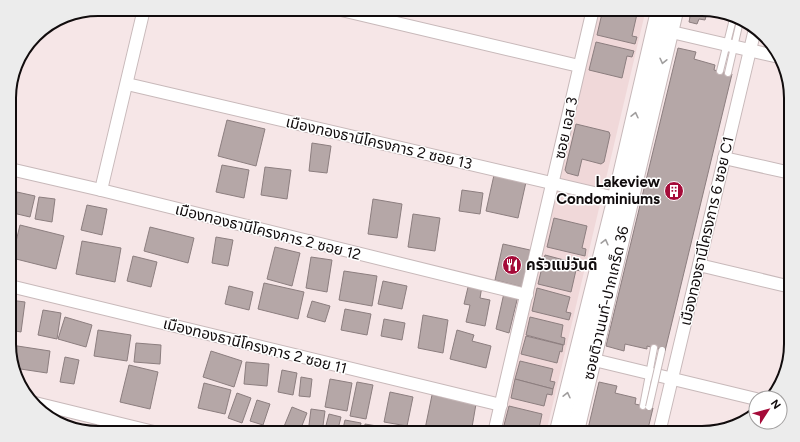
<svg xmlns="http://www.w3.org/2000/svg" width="800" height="442" viewBox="0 0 800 442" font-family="Figtree,'Noto Sans Thai',sans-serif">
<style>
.built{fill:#f0d8d9}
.building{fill:#b5a7a7;stroke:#8c7e7f}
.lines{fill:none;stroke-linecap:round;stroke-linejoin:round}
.lane-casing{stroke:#c8b9ba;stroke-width:8}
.street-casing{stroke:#c8b9ba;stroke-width:14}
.secondary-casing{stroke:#c8b9ba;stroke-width:19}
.lane{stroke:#fff;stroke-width:6}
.street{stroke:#fff;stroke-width:12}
.secondary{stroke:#fff;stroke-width:17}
.lane-bridge-casing{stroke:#c8b9ba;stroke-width:8;stroke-linecap:butt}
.lane-bridge{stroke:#fff;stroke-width:6}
.oneway{stroke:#a09e9e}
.labels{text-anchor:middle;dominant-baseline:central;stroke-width:3;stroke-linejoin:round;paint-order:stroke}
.street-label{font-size:15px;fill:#110c0d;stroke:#fff}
.poi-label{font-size:15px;font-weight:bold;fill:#110c0d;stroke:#fff;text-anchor:end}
.rim{fill:none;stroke:#110c0d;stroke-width:2}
</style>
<rect width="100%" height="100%" fill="#f6e6e7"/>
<!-- built -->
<polygon class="built" points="598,9 646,9 546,433 496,433"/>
<!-- building -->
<g class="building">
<polygon points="603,9 616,9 637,14 632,36 637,37 635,44 597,35"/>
<polygon points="689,9 702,9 744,20 744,22 707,13 705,20 699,19 697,24 689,22 690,17 687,16"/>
<polygon points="596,42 634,51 632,57 627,56 622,78 589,70"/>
<polygon points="678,48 696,52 694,59 715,65 714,70 732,74 665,351 647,346 647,349 625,344 624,351 606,346"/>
<polygon points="227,120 265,129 256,166 218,156"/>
<polygon points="576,124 609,132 610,135 604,162 601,164 582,159 578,176 567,173 565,170"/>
<polygon points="312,143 331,146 327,173 309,171"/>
<polygon points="222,165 249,170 244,198 216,192"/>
<polygon points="265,167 291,170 287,199 261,195"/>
<polygon points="494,175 526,182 518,218 486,211"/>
<polygon points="462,190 483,193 480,214 459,211"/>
<polygon points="17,192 35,196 30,217 13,213"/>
<polygon points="39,197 55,199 52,222 35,219"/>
<polygon points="373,199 402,204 397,238 368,234"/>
<polygon points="87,205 107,209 102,235 81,230"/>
<polygon points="413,214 440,218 435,251 408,247"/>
<polygon points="554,218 587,226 582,248 586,249 585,256 547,247"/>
<polygon points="20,225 64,236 56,269 12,258"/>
<polygon points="150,227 194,238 188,263 144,251"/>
<polygon points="216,237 233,240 228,266 212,263"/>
<polygon points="82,241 121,248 115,282 76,274"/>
<polygon points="503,244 530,250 522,287 495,280"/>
<polygon points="275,247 300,253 292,286 267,279"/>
<polygon points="545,255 583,265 581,271 576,270 571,292 538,284"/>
<polygon points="133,256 157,262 151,287 127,281"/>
<polygon points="311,257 332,260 327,292 306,288"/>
<polygon points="344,271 377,276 372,306 339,300"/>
<polygon points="383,281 407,286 402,309 378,304"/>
<polygon points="264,283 304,292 298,319 258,309"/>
<polygon points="469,283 482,286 480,298 490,300 485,326 466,322 470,305 464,304"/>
<polygon points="229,286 253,292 249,310 225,304"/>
<polygon points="537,288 570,297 566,312 571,313 569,320 532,311"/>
<polygon points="504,293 518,296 509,333 496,329"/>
<polygon points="10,300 25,302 21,332 10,330"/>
<polygon points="312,301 330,306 325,322 307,317"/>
<polygon points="345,309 371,314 367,335 341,330"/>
<polygon points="43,310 61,313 57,339 38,335"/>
<polygon points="423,315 448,320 443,353 418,348"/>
<polygon points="65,317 92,325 86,347 58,339"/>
<polygon points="530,317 563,325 561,337 565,338 564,345 526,335"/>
<polygon points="384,319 405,323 402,340 381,336"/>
<polygon points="98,330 131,335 127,361 94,356"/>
<polygon points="457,330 474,335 472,341 491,346 486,368 450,359"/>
<polygon points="526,336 563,345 562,352 560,351 557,363 521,354"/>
<polygon points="136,343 161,345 160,364 134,362"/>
<polygon points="11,345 50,351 47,373 14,368 10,356"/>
<polygon points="211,351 242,361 234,387 203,377"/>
<polygon points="65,357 79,360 74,384 60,382"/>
<polygon points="520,361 553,369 550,381 555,382 553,389 515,379"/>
<polygon points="246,362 269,364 267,386 244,384"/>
<polygon points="129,365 158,372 150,409 120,402"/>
<polygon points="282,370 297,373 293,395 278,392"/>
<polygon points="301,377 312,379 310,397 299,396"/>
<polygon points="330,379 352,383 347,411 325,407"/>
<polygon points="515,379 553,389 552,395 547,394 544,406 511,398"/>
<polygon points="357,382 373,385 366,419 350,416"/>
<polygon points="599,382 617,386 615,393 636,398 635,404 653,408 647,433 587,433"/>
<polygon points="204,383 231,390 225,414 198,408"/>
<polygon points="390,392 413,397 407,426 384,422"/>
<polygon points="237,393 251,398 242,423 228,418"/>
<polygon points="432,395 476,404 471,433 445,433 425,429"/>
<polygon points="257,400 270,404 263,425 250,421"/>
<polygon points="509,406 542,414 538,433 502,433"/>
<polygon points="292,407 307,413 299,433 295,433 283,429"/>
<polygon points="311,409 325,411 322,433 308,433"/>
<polygon points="329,414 341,417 337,433 324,433"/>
<polygon points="345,420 361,423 359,433 342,433"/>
<polygon points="365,424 377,426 377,433 364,433"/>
</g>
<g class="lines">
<!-- lane casing -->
<g class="lane-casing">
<g id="lane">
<polyline points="720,71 733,19"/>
<polyline points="728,73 740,21"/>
<polyline points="643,406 654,348"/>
</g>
</g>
<!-- street casing -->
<g class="street-casing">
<g id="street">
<polyline points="337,9 579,66"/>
<polyline points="663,30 779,57"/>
<polyline points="127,84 624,200"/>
<polyline points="724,158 791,173"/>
<polyline points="10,169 101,190 527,295"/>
<polyline points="101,190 144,9"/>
<polyline points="699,265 791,287"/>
<polyline points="10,286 501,405"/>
<polyline points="586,358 756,399"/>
<polyline points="35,403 158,433"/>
<polyline points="494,433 593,9"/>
<polyline points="659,433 755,29"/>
</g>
</g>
<!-- secondary casing -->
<g class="secondary-casing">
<g id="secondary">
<polyline points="558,433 616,199 660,9"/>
<polyline points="575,433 675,9"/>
</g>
</g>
<!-- lane -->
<use href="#lane" class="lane"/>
<!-- street -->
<use href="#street" class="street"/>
<!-- secondary -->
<use href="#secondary" class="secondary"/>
<!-- lane-bridge casing -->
<g class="lane-bridge-casing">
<polyline id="lane-bridge" points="649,407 662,350"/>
</g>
<!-- lane-bridge -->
<use href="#lane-bridge" class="lane-bridge"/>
</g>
<!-- one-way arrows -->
<defs><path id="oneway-chevron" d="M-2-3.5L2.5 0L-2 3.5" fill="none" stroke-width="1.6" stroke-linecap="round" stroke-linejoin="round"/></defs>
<g class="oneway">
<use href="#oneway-chevron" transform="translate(663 61) rotate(103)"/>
<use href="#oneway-chevron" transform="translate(635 115) rotate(-77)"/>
<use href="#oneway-chevron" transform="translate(605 242) rotate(-76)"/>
<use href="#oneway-chevron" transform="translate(567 395) rotate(-77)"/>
</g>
<!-- icons -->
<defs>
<g id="building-disc" transform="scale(1)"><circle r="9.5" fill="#a50b39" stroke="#fff"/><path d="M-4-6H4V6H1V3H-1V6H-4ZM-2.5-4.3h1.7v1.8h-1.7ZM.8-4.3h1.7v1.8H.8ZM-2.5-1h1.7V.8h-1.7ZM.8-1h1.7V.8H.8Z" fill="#fff"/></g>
<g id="restaurant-disc" transform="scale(1)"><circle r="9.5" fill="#a50b39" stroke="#fff"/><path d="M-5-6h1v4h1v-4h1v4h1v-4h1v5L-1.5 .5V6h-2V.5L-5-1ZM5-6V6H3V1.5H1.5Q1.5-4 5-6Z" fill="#fff"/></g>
</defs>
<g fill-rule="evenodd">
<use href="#building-disc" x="674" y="191"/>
<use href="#restaurant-disc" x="512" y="265"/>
</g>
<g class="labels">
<!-- street labels -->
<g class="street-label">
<text transform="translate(566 128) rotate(-78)">ซอย เอส 3</text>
<text transform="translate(379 143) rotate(13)">เมืองทองธานีโครงการ 2 ซอย 13</text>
<text transform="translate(707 231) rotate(-77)">เมืองทองธานีโครงการ 6 ซอย C1</text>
<text transform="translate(268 232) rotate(14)">เมืองทองธานีโครงการ 2 ซอย 12</text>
<text transform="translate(606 303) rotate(-77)">ซอยติวานนท์-ปากเกร็ด 36</text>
<text transform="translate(255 346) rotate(14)">เมืองทองธานีโครงการ 2 ซอย 11</text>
</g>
<!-- poi labels -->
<g class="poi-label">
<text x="660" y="182">Lakeview<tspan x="660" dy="17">Condominiums</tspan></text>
<text x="526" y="265" text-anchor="start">ครัวแม่วันดี</text>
</g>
</g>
<!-- crop -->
<path d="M0 0H800V442H0ZM98 16H702A82 82 0 0 1 784 98V344A82 82 0 0 1 702 426H98A82 82 0 0 1 16 344V98A82 82 0 0 1 98 16Z" fill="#ececec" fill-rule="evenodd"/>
<path class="rim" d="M98 16H702A82 82 0 0 1 784 98V344A82 82 0 0 1 702 426H98A82 82 0 0 1 16 344V98A82 82 0 0 1 98 16Z"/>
<!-- north arrow -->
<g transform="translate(768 410) rotate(54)"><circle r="19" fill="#ffffff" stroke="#a09e9e"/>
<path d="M0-3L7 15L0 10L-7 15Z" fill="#a50b39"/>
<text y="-6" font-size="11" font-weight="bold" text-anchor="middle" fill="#110c0d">N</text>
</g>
</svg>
